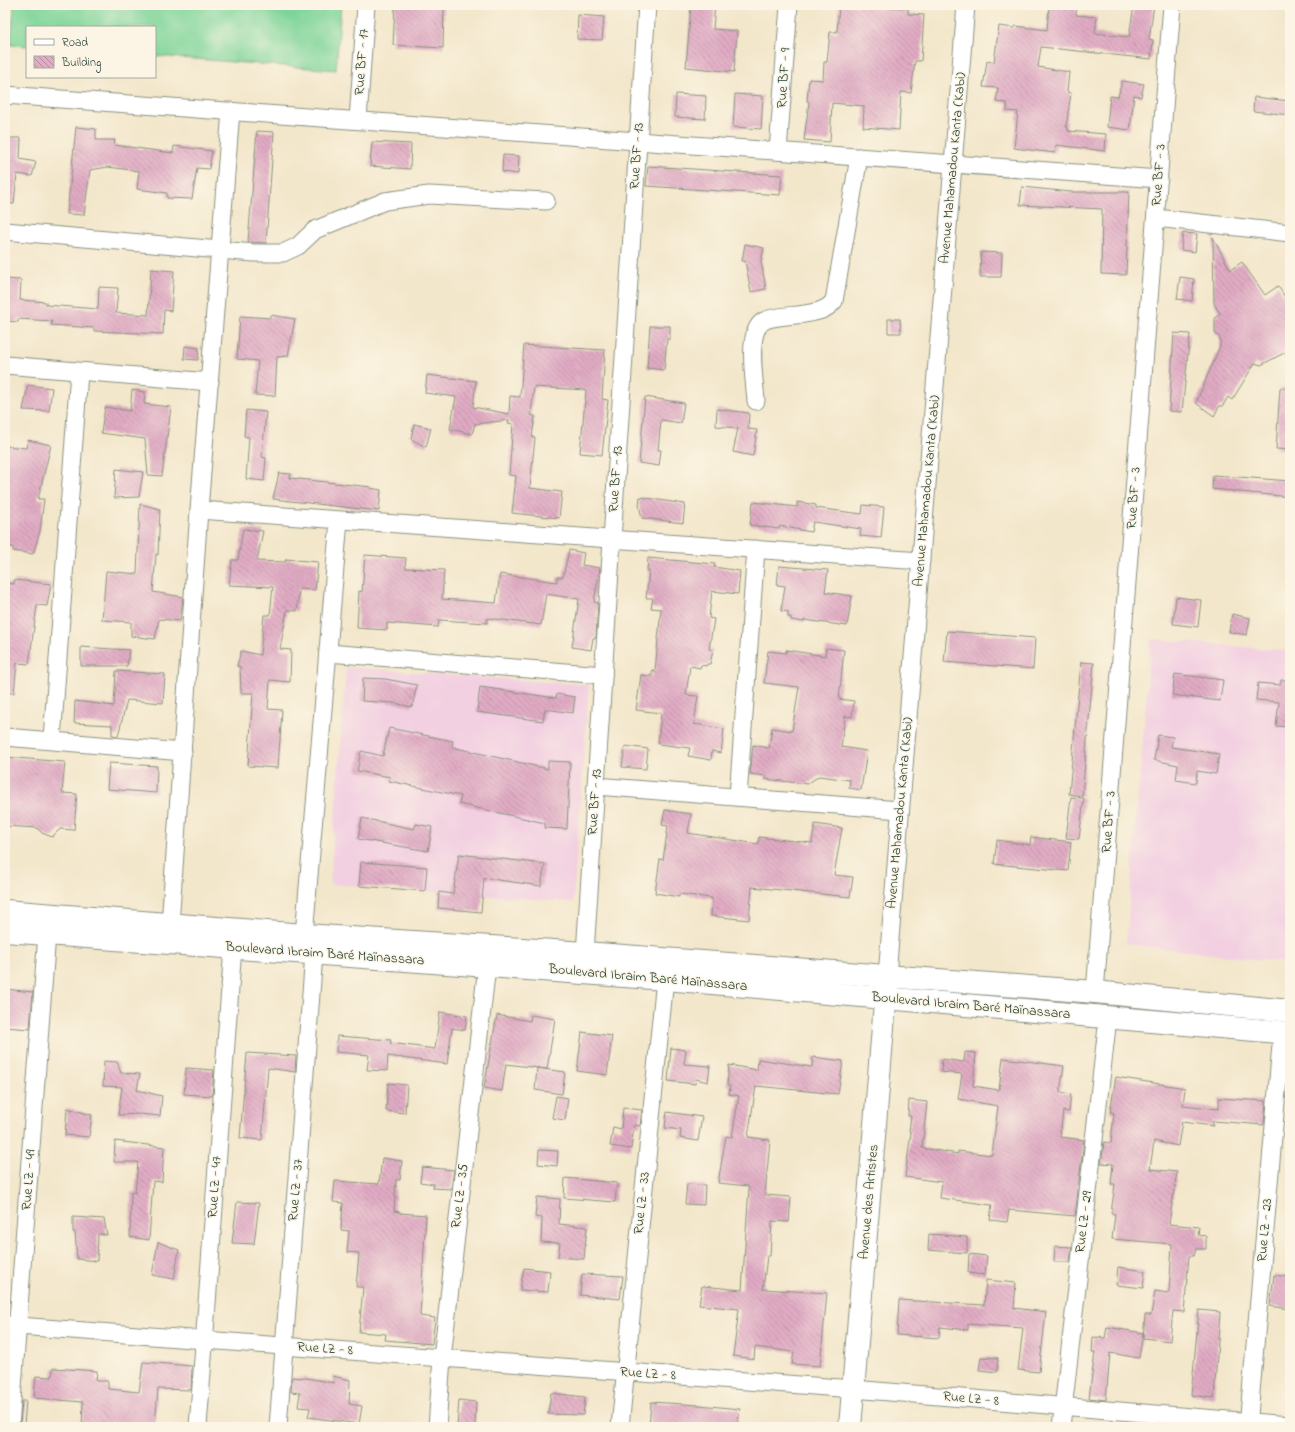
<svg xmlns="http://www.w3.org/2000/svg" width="1295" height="1432" viewBox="0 0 1295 1432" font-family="'Indie Flower',sans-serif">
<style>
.built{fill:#f2cfe1}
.grass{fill:#7cd498;stroke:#4e8866}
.building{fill:url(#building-back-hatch)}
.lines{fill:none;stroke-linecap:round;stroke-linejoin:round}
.minor-casing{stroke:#899280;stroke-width:19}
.tertiary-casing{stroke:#899280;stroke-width:24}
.secondary-casing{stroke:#899280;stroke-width:24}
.minor{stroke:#fff;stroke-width:17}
.tertiary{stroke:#fff;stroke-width:22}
.secondary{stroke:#fff;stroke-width:22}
.labels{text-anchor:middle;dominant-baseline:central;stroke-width:3;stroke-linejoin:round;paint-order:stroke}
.street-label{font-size:14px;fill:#1f3d34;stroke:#fcf5e5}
</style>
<defs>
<pattern id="building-back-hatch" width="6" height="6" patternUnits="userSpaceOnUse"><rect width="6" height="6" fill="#e1abc4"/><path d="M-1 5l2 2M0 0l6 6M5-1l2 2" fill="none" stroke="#b68ca0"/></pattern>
</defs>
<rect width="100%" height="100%" fill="#fcf5e5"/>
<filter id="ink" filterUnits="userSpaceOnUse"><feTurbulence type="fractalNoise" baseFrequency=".025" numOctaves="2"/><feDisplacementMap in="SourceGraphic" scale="8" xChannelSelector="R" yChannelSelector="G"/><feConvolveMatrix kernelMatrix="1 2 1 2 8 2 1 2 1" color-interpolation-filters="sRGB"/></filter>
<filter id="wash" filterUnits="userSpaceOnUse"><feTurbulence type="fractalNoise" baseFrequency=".012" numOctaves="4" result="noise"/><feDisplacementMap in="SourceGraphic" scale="16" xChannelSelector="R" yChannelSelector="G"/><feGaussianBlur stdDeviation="0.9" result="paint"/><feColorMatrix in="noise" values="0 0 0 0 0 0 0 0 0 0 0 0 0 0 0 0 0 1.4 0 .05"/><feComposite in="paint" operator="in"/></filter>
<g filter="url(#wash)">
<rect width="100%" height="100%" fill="#f3e7cb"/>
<!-- built -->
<g class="built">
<polygon points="1151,639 1290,651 1290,963 1126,944"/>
<polygon points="346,667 589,685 573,902 330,884"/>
</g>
<!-- grass -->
<polygon class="grass" points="14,5 341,5 336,70 155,56 155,27 27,27 27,46 11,45"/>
<g id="blocks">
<!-- building -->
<g class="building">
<polygon points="395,5 444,5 443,48 393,45"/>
<polygon points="691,5 715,5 713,29 737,31 734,72 686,67"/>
<polygon points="839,5 908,8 908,14 924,15 921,61 915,61 911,93 901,92 899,130 863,127 864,106 832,103 830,142 804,140 809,102 807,101 809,79 823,80 824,62 827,62 830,32 837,32"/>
<polygon points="1049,5 1077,5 1076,15 1097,17 1095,33 1129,37 1134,5 1154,5 1149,39 1153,40 1151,59 1041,47 1038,67 1069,72 1067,92 1071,93 1066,127 1068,127 1068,131 1106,134 1105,151 1056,145 1055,153 1014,148 1018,112 1007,111 1007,103 996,102 998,88 983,87 987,61 994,62 999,26 1014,28 1015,26 1047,30"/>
<polygon points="578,15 604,17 602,40 577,39"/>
<polygon points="1122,81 1144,84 1141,97 1134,95 1130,130 1107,127 1110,96 1118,97"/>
<polygon points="676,94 706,96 705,119 675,117"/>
<polygon points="735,94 763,96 761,129 733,127"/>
<polygon points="1254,97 1290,101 1290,115 1253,111"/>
<polygon points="76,127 96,129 96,140 115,140 114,145 173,153 174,146 212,151 209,169 197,168 192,199 167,198 167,193 137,189 139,171 108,167 90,170 84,215 67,214"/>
<polygon points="257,131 274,132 266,243 248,242"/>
<polygon points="5,138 21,138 20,159 36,162 32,176 17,174 14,204 5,203"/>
<polygon points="372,142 411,144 410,169 370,166"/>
<polygon points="503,155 519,156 518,174 502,172"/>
<polygon points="648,166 782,175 780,195 646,186"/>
<polygon points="1022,187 1071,192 1129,192 1126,275 1101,274 1102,209 1020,205"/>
<polygon points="1183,233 1197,234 1195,252 1181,250"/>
<polygon points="1213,237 1230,270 1242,262 1265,295 1278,286 1290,305 1290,350 1261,365 1255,363 1232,400 1228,397 1222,407 1220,405 1214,416 1196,403 1220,346 1220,338 1215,333 1215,318 1220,314 1214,303"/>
<polygon points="745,244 764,248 761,261 766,289 751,292 745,261 742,261"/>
<polygon points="981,252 1002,253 1001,277 980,277"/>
<polygon points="151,269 174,271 171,311 164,310 163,334 94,331 94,328 51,325 52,321 18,319 18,322 5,321 5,279 21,280 20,300 46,302 46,305 98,309 99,287 118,288 116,313 148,315"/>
<polygon points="1180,277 1194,279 1192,301 1177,299"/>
<polygon points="271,315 295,319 288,356 277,357 275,396 255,395 258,361 237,359 240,316 271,318"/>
<polygon points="888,319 900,319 901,333 888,333"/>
<polygon points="650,326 670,326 670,339 667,339 664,370 647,368"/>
<polygon points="1174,333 1190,334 1182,412 1169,411"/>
<polygon points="524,345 605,350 602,399 608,400 602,455 580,453 586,390 534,387 531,415 535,416 532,437 535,437 530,488 562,492 559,518 512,513 516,476 509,475 513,424 508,423 509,420 475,424 472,434 450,429 456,397 425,393 427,375 476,381 473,407 509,414 510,396 520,397"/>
<polygon points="185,346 199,348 198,360 184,359"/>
<polygon points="28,385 52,388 49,411 23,410"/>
<polygon points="1280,388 1290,388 1290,450 1276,449"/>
<polygon points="132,390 145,392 144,404 171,407 162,476 148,475 145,439 101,433 105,407 130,411"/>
<polygon points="645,397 684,403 681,423 661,420 658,450 661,450 659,466 639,463"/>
<polygon points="717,409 749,413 748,429 757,430 753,456 733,452 738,428 716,426"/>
<polygon points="246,410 266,412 262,457 266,458 264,481 246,479 249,437 244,436"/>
<polygon points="414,424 431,428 426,447 411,439"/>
<polygon points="28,440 51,445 38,499 44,499 40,531 33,554 13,551 13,547 5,546 5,446 26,448"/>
<polygon points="116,469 143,472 139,497 114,498"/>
<polygon points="279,473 291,474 290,478 371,487 370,488 381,490 379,511 273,499"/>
<polygon points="1213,475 1290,481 1290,497 1212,489"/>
<polygon points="640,497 685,504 683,523 642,518 639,505"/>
<polygon points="753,502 797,507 797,502 816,505 816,508 862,514 863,505 884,507 881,538 860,536 861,529 813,522 811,532 780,526 779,529 750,525"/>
<polygon points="140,504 160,509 158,555 156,554 153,592 183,597 180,621 159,619 155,639 131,636 131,622 102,620 106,571 137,574"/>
<polygon points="243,529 263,531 257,561 285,562 286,559 318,562 315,590 299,589 297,611 287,610 280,649 291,650 290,682 270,680 268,709 282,710 278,768 248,766 253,693 241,693 240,667 237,666 241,651 260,655 264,615 270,615 273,587 229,585 232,560 238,560"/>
<polygon points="569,550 584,553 582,565 600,568 594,602 598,603 596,638 593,638 591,650 572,647 579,599 546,594 541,625 487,618 487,623 439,620 438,627 387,623 387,630 357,628 359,591 362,592 365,555 406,558 405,568 444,570 442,599 496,603 500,574 557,582 557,577 563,577"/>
<polygon points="648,558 715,564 714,567 740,571 738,594 712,591 709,618 714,619 709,649 713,650 710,664 707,664 706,666 701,665 700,668 690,666 686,695 698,696 694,724 724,729 721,753 712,751 711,760 688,756 690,748 658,744 661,713 636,710 641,675 652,676 652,670 655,671 661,609 651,608 653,598 646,598 649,571 647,571"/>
<polygon points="779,566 828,570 825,592 852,596 847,626 804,620 804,622 791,620 791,617 788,617 788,612 781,611 785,586 777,585"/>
<polygon points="14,580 51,584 47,606 37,605 29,664 17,663 14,693 5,693 5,583 14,584"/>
<polygon points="1176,597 1201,600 1198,627 1173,624"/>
<polygon points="1232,614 1250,618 1247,635 1229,632"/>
<polygon points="947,631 1035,638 1033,669 944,662"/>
<polygon points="81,647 129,650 127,666 81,666"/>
<polygon points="826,648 844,650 839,699 854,701 852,717 845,716 841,747 867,751 861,790 849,788 850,780 819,776 807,784 765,779 766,776 750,774 753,745 769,748 772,728 792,731 799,687 764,683 768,651 786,653 786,650 825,656"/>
<polygon points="1081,662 1094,663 1082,796 1069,794"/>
<polygon points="116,671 165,674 163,703 127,700 118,736 112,735 112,725 74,723 75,701 114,706"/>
<polygon points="1175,674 1223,680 1220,701 1172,695"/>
<polygon points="363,678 385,679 417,685 412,707 394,703 362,701"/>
<polygon points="1281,680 1290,680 1290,727 1276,726 1279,702 1256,700 1258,683 1280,685"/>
<polygon points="480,687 556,698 557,694 575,697 573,713 545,709 543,721 477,712"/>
<polygon points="389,728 453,741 452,747 548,769 548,761 570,762 567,829 545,828 545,823 459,804 461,796 389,781 390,777 357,771 361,751 383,756"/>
<polygon points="1158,735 1173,737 1171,747 1219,754 1216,774 1197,771 1196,783 1176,780 1178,765 1154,760"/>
<polygon points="625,746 648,749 646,769 622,767"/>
<polygon points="5,757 65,762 62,793 77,794 74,830 60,829 52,837 42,833 37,828 5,826"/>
<polygon points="109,763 157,766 156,793 107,789"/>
<polygon points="1071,797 1084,798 1079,839 1066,838"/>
<polygon points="665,810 691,814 688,833 758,844 759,837 812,843 815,824 842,828 834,875 853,877 850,897 752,887 749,920 711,916 712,898 679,894 679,897 655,893 660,859 663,860 668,826 662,825"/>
<polygon points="362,818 414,829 416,824 432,827 428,851 358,839"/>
<polygon points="1031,837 1071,842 1068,871 994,864 997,840 1030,845"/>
<polygon points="459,854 545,864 541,886 484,878 481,912 438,908 439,892 453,894"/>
<polygon points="361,862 427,867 425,891 359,886"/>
<polygon points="5,989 33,992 30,1029 5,1027"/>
<polygon points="440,1012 467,1016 465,1030 452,1028 447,1064 388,1056 387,1071 367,1070 369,1055 336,1052 337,1036 391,1040 390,1043 435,1049"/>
<polygon points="497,1015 530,1021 531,1015 555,1019 547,1069 506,1064 502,1091 484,1088"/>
<polygon points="582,1032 612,1036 607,1075 577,1071"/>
<polygon points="671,1048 686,1050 684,1064 710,1066 708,1082 696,1079 695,1084 668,1081"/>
<polygon points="965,1052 976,1053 973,1086 999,1090 1003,1058 1064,1066 1060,1092 1071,1094 1069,1112 1063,1111 1060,1137 1084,1140 1075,1216 1009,1210 1007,1222 990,1220 992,1205 940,1198 942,1182 905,1177 911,1132 909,1131 911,1116 908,1116 909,1100 927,1102 922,1148 958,1154 958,1151 992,1155 998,1106 958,1099 962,1074 941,1072 942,1059 964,1062"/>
<polygon points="247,1053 296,1056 295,1072 268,1068 262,1140 240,1138"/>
<polygon points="813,1057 843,1061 838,1094 756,1086 748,1137 770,1140 765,1195 791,1197 789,1222 772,1221 770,1256 767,1256 763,1289 827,1293 820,1366 792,1364 794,1352 755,1347 754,1359 733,1356 739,1309 699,1305 702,1286 742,1290 749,1188 748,1186 718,1183 726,1136 732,1137 739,1096 729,1094 730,1086 727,1085 729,1065 757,1070 758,1059 812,1067"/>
<polygon points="104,1061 117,1062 121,1073 140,1074 137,1090 162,1096 160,1116 139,1114 118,1115 122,1087 103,1086"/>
<polygon points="186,1068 214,1070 212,1096 184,1094"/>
<polygon points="537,1068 565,1072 562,1094 535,1090"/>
<polygon points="1116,1077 1185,1088 1183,1105 1219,1109 1219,1098 1266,1101 1264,1125 1213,1121 1213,1126 1182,1122 1178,1146 1154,1141 1150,1169 1177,1172 1169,1224 1199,1227 1198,1235 1206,1236 1206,1249 1196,1249 1194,1256 1189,1256 1184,1312 1173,1311 1170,1341 1143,1338 1145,1315 1151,1315 1155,1291 1169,1293 1172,1244 1112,1239 1115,1214 1111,1213 1115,1184 1111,1184 1113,1164 1101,1163 1104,1142 1111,1143 1114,1113 1110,1112"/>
<polygon points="388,1083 407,1085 405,1113 386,1111"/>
<polygon points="556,1096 568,1098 565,1120 552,1118"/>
<polygon points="67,1108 92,1115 89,1137 65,1135"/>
<polygon points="623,1108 642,1110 640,1126 634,1125 631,1149 610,1146 613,1127 621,1129"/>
<polygon points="667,1112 702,1117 698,1141 680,1138 681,1130 665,1128"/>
<polygon points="115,1141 164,1147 162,1182 153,1181 149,1240 130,1237 131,1192 135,1193 138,1162 114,1162"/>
<polygon points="539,1150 558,1151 557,1166 538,1164"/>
<polygon points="382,1158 402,1161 400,1180 396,1180 394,1211 400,1212 400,1213 426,1215 420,1316 435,1318 432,1344 385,1340 386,1334 359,1332 363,1287 356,1287 359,1253 347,1252 349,1231 341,1230 343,1203 333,1202 335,1181 379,1184"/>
<polygon points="422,1167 454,1170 451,1189 433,1188 434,1184 420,1182"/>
<polygon points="565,1178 617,1183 615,1202 564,1198"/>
<polygon points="687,1184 705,1185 704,1205 685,1204"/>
<polygon points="537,1197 560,1199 559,1224 587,1227 584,1259 558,1257 560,1243 541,1242 542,1218 535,1217"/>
<polygon points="237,1202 259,1203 254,1244 232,1243"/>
<polygon points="73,1217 104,1219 107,1235 98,1234 97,1261 77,1259 75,1232 73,1232"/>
<polygon points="929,1234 967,1237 967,1253 928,1250"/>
<polygon points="158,1242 179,1250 174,1279 152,1275"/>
<polygon points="1055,1246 1072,1247 1070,1262 1054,1262"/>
<polygon points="969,1254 987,1256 985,1275 968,1273"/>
<polygon points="1118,1267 1145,1271 1143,1288 1116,1285"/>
<polygon points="524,1268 550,1271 548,1292 520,1290"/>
<polygon points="582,1274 623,1276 620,1299 580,1295"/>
<polygon points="1274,1275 1290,1277 1290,1309 1270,1306"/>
<polygon points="986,1280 1016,1283 1014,1308 1046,1312 1039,1372 1018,1370 1023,1328 968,1324 968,1330 940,1327 939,1338 897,1335 899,1300 984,1305"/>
<polygon points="1199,1310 1220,1312 1214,1398 1191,1395"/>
<polygon points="1107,1327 1143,1333 1139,1358 1110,1353 1106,1400 1089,1398 1095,1352 1092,1352 1093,1337 1105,1338"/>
<polygon points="981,1357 998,1358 997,1372 979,1370"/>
<polygon points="143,1362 192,1366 191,1390 158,1389 155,1427 82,1427 83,1402 34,1398 36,1376 52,1377 53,1368 97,1371 96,1381 108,1381 108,1389 139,1392"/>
<polygon points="333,1376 350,1380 349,1404 362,1406 359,1424 308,1417 310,1408 298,1407 300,1393 291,1392 292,1377 301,1378 301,1377 334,1383"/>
<polygon points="551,1393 585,1397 583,1415 548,1414"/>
<polygon points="459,1400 476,1402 475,1427 457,1427"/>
<polygon points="22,1401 26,1401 24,1425 20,1425"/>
<polygon points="651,1402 699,1405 740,1409 737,1427 649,1427"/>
</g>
</g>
</g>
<g filter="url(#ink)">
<use href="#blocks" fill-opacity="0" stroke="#899280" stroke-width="1"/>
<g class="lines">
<!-- minor casing -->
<g class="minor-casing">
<g id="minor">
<polyline points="5,95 1159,179"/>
<polyline points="358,120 366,5"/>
<polyline points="778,151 789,5"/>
<polyline points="1156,218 1290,233"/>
<polyline points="5,231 254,253 283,253 298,246 315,230 385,201 429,195 546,201"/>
<polyline points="5,365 210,382"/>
<path d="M756,401C755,382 745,331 764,321C772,316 794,316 804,314C816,312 826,311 834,301L859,157"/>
<polyline points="199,510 921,561"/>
<polyline points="328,653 603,675"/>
<polyline points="5,737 183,752"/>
<polyline points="52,740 79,372"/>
<polyline points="596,786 900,810"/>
<polyline points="738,797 756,549"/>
<polyline points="170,925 199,510 231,111"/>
<polyline points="304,935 339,520"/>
<polyline points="585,953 647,5"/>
<polyline points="887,976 966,5"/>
<polyline points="1095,992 1172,5"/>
<polyline points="5,1325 853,1389 1290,1425"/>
<polyline points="10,1427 47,934"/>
<polyline points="198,1427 233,947"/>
<polyline points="278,1427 314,954"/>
<polyline points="437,1427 442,1358 487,966"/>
<polyline points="620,1427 665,979"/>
<polyline points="1061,1427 1108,1018"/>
<polyline points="1248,1427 1282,1033"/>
</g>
</g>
<!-- tertiary casing -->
<g class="tertiary-casing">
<polyline id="tertiary" points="850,1427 887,979"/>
</g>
<!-- secondary casing -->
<g class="secondary-casing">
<g id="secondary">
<polyline points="5,911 304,935 585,953 1095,992 1290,1011"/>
<polyline points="5,931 665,979 1290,1033"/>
</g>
</g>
<!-- minor -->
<use href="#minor" class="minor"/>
<!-- tertiary -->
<use href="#tertiary" class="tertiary"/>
<!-- secondary -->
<use href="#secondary" class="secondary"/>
</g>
</g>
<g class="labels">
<!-- street labels -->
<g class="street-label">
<text transform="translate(362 62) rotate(-86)">Rue BF - 17</text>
<text transform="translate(784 78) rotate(-86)">Rue BF - 9</text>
<text transform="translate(637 156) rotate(-86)">Rue BF - 13</text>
<text transform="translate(953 168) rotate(-85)">Avenue Mahamadou Kanta (Kabi)</text>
<text transform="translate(1159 175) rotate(-86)">Rue BF - 3</text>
<text transform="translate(616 479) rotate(-86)">Rue BF - 13</text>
<text transform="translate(927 491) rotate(-85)">Avenue Mahamadou Kanta (Kabi)</text>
<text transform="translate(1134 498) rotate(-86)">Rue BF - 3</text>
<text transform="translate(595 802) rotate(-86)">Rue BF - 13</text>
<text transform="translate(900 813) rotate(-85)">Avenue Mahamadou Kanta (Kabi)</text>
<text transform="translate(1109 822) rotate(-86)">Rue BF - 3</text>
<text transform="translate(325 954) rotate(4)">Boulevard Ibraim Baré Maïnassara</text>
<text transform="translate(648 978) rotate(5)">Boulevard Ibraim Baré Maïnassara</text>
<text transform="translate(971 1006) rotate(5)">Boulevard Ibraim Baré Maïnassara</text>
<text transform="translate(29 1180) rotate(-86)">Rue LZ - 49</text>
<text transform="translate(215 1187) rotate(-86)">Rue LZ - 47</text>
<text transform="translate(296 1190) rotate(-85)">Rue LZ - 37</text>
<text transform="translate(460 1196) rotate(-83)">Rue LZ - 35</text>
<text transform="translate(869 1202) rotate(-85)">Avenue des Artistes</text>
<text transform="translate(642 1203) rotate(-84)">Rue LZ - 33</text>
<text transform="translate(1084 1222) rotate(-83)">Rue LZ - 29</text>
<text transform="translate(1265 1230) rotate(-85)">Rue LZ - 23</text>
<text transform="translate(325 1349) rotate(4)">Rue LZ - 8</text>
<text transform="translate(648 1374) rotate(4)">Rue LZ - 8</text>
<text transform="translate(971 1399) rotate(5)">Rue LZ - 8</text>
</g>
</g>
<!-- margin -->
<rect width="1295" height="1432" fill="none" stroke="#fcf5e5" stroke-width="20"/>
<!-- legend -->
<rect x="26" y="26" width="130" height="52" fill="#fcf5e5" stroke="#a4ab9e"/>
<rect x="34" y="39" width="20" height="6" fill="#ffffff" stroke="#a4ab9e"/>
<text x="62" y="46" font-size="12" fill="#1f3d34">Road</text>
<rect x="34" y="56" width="20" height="12" fill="url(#building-back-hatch)" stroke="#a4ab9e"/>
<text x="62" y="66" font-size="12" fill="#1f3d34">Building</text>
</svg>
